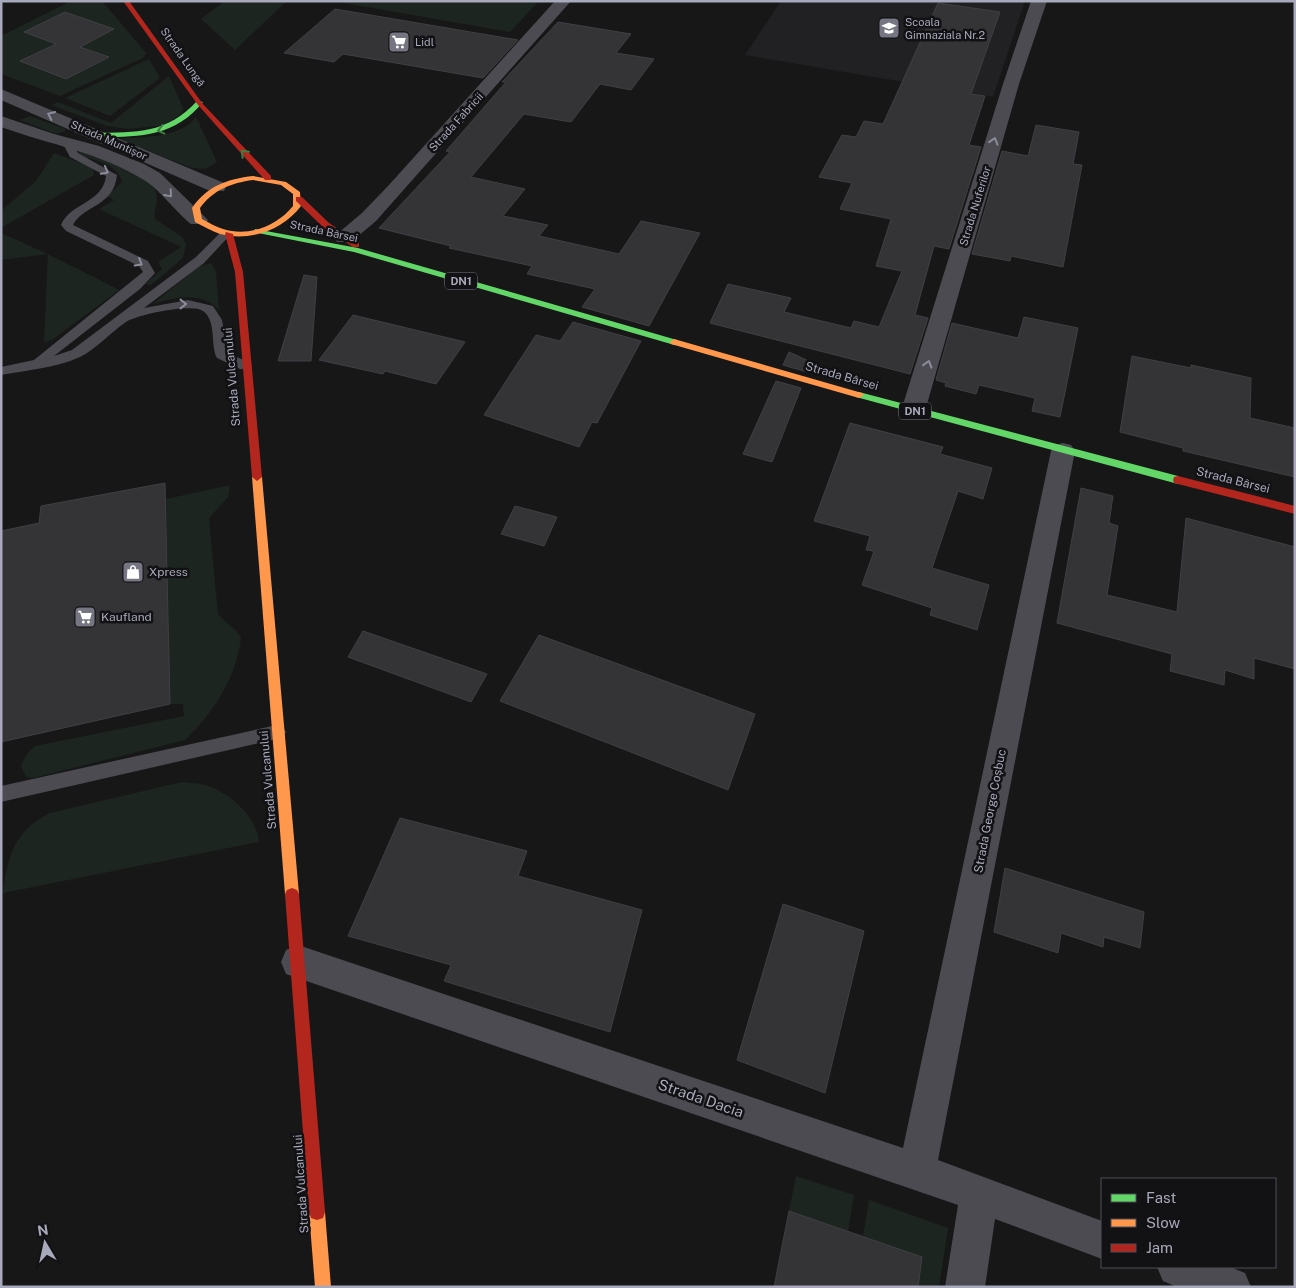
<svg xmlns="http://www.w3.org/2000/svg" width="1296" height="1288" viewBox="0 0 1296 1288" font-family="'Public Sans',sans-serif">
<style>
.built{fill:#212124}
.green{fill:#1d2520}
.building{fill:#343336;stroke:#404044}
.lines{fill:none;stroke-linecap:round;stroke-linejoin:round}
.lane{fill:#4b4b51;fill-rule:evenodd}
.street{fill:#4b4b51;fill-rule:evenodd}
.fast{fill:#63d668;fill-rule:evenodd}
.slow{fill:#ff974d;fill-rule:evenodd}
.jam{fill:#b3261e;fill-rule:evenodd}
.oneway{stroke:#8c8d9a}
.oneway2{stroke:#3f7d42}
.labels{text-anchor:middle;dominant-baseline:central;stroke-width:5;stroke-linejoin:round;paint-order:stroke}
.far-poi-label{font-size:11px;fill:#a8a9ba;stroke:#121114;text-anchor:start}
.far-street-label{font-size:11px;fill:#a8a9ba;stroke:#121114}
.shield{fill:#121114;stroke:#7b7b88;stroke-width:1}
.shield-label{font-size:11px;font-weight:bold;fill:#a8a9ba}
.street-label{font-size:12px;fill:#a8a9ba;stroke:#121114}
.poi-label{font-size:12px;fill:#a8a9ba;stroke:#121114;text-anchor:start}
.near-street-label{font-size:15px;fill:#a8a9ba;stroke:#121114}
</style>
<rect width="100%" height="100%" fill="#171718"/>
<!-- built -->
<polygon class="built" points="781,1 1025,1 993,97 745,55"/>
<!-- green -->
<g class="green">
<polygon points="71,1 102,1 146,53 143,58 60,96 1,74 1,36"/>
<polygon points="225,1 287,1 235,50 201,19"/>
<polygon points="332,1 539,1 510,32"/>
<polygon points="149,59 160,78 110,116 65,98"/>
<polygon points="169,76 183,108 182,113 165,125 128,129 107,126 51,105 58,102 111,123"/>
<polygon points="30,116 65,129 65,131 56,134 20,120"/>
<path d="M196,117L217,162L205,169L192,168L119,139C145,136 179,139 196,117Z"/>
<path d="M78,150C98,157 153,171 157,196C158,204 153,211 155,219L182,237L186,244L183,258L151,285L145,284L162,269L158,262L181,247L99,209L114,200L107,196L122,182C118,164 96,161 80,155Z"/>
<polygon points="54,153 89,166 93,169 94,175 1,228 1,211 36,181"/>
<path d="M1,233C41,250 80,270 119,290L52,340L44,342L48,254L1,260Z"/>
<path d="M211,263L216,272L219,310C201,291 176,297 153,304L198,267Z"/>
<path d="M230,485L228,497L209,518L218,614C226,624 235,627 241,638C236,678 214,712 185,740L33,778L26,777L21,766L26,755L35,746L184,716L183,704H170L166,499Z"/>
<path d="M182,782C189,783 198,783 205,785C229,792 257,816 259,842L3,893C8,855 14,831 50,813Z"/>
<polygon points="796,1176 854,1195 848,1231 789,1211"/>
<polygon points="869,1200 948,1228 939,1287 918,1287 922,1257 863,1236"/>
</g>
<!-- building -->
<g class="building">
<polygon points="938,3 1000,12 971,94 985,96 969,145 981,147 949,249 934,246 915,315 928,318 910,374 710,323 728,284 791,298 784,312 851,328 854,321 879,327 902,271 876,266 891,219 840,209 852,183 819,177 842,135 856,137 864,121 883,124"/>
<polygon points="335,9 518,40 483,78 343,54 334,62 284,53"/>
<polygon points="65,12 114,29 80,47 109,57 66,79 20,61 56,44 24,32"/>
<polygon points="558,22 631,34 616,53 654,59 631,90 600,84 571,122 524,114 471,177 525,189 503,216 548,225 539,236 619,254 641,221 700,233 649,326 582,307 595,289 527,274 532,266 449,248 451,246 379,228 450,152 446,151 506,82 502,82"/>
<polygon points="1036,125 1079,132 1073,164 1082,165 1063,267 1011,256 1010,261 972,254 1002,151 1028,156"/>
<polygon points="304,275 317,277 311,361 278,361"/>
<polygon points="353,315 465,342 436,384 385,371 383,374 319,360"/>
<polygon points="1024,317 1078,328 1060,417 1032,411 1035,398 979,385 976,394 945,386 946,383 936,380 952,323 1018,338"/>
<polygon points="573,322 641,341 597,423 592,422 579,447 484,415 536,335 560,341"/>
<polygon points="789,352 811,362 807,372 783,365"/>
<polygon points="1132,356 1191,368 1191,365 1251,378 1250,418 1295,428 1295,477 1183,451 1183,448 1120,432"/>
<polygon points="776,381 801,388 772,462 743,454"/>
<polygon points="850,423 943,447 940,454 992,468 983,499 958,491 932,568 989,585 977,630 930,615 932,608 862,585 874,551 866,550 870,536 814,521"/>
<polygon points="165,483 170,704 1,742 1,531 39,523 41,506"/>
<polygon points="1081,488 1113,496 1109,523 1118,526 1107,595 1177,612 1186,518 1295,547 1295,669 1254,658 1254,679 1225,670 1224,685 1170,671 1172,654 1057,623"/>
<polygon points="515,506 557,517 544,546 501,534"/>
<polygon points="363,631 487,674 471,702 348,657"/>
<polygon points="539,635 755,714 728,790 500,701"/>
<polygon points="400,818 527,851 518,876 642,910 610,1032 444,981 451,965 348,936"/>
<polygon points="1005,868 1144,912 1140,948 1104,937 1103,947 1061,933 1058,953 994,932"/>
<polygon points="783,904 864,931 825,1093 737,1060"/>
<polygon points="789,1211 922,1257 918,1287 774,1287"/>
</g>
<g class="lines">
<!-- lane -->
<g class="lane">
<path d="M67,139L71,140L78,153L117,175C114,207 83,205 73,225L148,261L155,273L140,289L54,356L72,350L196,257L221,232L225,231L231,234L204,263L144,308L188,300L213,306L222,320L228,353L250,363L252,366L250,369H240L217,358C210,345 217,321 203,311C191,303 137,315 126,322C110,333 96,349 80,357C56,368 27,370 1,375V367L34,360L143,272L139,266L66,231L61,225C70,203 103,203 106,176L70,157L62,142Z"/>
<polygon points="277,725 283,727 286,732 283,737 277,739 1,802 1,786"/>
</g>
<!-- street -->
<g class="street">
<polygon points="555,1 571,1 376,221 351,242 337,242 334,238 337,234 362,213 388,186"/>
<polygon points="1031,1 1047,1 1019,84 925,411 921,417 913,419 905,417 901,411 1003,84"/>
<polygon points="1,89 224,183 226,187 224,191 210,191 1,100"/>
<path d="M1,116L54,134L99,146L144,164L160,173L208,220L205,224H191C176,212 159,189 144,180C101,153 48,144 1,127Z"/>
<polygon points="1063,443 1071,445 1075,451 938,1160 1102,1221 1102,1259 995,1219 985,1287 945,1287 958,1205 286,974 281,962 286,950 298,945 903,1148 1051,451 1055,445"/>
<polygon points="1157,1267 1230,1267 1245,1273 1251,1287 1177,1287 1163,1281"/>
</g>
<!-- fast -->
<g class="fast">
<path d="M197,101L203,102C174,138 137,137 95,137L91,135L95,133C137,132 167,134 197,101Z"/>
<polygon points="255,229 358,248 677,340 678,342 674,345 671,344 354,252 258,233 254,231"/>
<polygon points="859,392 1178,476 1183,480 1178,484 856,397 856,393"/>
</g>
<!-- slow -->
<g class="slow">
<path d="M253,176L286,182L300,192L301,206C283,230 250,242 220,234C212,231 203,226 195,222L192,208C207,186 227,179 253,176ZM253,180L281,185L293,194V206C277,226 249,237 223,229C216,227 208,222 202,219L200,208C213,190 231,183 253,180Z"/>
<polygon points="674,339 862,393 864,395 859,398 671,344 670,342"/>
<polygon points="257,473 262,477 299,894 297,898 292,900 287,898 285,894 252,477"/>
<polygon points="317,1204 323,1206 325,1212 331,1287 315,1287 309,1212 311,1206"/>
</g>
<!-- jam -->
<g class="jam">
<polygon points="123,1 129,1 202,103 271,176 271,180 265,180 198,105"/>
<polygon points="296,197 302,197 329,223 359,243 359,247 353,247 323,227 296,201"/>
<polygon points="226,232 233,234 243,272 262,477 257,481 252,477 235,272 225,234"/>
<polygon points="1178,476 1295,506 1295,514 1174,483 1173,480 1174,477"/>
<polygon points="292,888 297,890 299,894 325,1212 323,1218 317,1220 311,1218 309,1212 285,894 287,890"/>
</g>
</g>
<!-- one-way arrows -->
<defs><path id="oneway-chevron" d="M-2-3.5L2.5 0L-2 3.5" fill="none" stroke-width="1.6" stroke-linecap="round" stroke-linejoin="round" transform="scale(1.25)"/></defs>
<g class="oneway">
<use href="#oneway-chevron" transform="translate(51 115) rotate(-155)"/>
<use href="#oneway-chevron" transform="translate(994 141) rotate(-73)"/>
<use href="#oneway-chevron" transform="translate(105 171) rotate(28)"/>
<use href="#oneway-chevron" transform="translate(169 194) rotate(49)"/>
<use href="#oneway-chevron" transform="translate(139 263) rotate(31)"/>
<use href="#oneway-chevron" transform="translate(183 304)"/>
<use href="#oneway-chevron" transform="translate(928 364) rotate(-73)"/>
</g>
<g class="oneway2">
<use href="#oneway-chevron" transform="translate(161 130) rotate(166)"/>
<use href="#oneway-chevron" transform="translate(244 153) rotate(-134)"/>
</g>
<!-- icons -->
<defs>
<g id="school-square" transform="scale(1.125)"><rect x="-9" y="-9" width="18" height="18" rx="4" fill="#757681" stroke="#121114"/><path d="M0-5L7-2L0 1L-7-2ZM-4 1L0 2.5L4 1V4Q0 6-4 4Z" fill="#fff"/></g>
<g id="supermarket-square" transform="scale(1.125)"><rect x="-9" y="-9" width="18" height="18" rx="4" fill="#757681" stroke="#121114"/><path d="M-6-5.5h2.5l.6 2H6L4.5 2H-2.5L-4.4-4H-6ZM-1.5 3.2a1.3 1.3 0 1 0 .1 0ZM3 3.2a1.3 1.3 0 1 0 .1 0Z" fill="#fff"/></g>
<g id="shop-square" transform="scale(1.125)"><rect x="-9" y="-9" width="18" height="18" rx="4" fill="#757681" stroke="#121114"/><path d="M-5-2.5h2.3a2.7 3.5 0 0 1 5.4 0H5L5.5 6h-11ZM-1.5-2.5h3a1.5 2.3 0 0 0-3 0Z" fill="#fff"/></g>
</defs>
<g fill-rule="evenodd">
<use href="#school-square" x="889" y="28"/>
<use href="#supermarket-square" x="399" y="42"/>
<use href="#shop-square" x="133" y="572"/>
<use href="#supermarket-square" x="85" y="617"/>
</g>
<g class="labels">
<!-- far-poi labels -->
<g class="far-poi-label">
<text x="905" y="22">Scoala<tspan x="905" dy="13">Gimnaziala Nr.2</tspan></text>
<text x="415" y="42">Lidl</text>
</g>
<!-- far-street labels -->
<g class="far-street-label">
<text transform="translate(183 57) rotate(55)">Strada Lungă</text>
<text transform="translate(456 122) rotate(-48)">Strada Fabricii</text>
<text transform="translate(109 140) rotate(24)">Strada Muntișor</text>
<text transform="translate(975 206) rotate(-73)">Strada Nuferilor</text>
<text transform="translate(324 231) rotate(12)">Strada Bârsei</text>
</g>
<!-- shield labels -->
<g class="shield">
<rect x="445" y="272.5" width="32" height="17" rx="4"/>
<rect x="899" y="402.5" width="32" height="17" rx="4"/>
</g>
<g class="shield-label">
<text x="461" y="281">DN1</text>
<text x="915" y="411">DN1</text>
</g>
<!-- street labels -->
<g class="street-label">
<text transform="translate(842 376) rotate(16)">Strada Bârsei</text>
<text transform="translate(232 377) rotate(-95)">Strada Vulcanului</text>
<text transform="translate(1233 480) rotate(14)">Strada Bârsei</text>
<text transform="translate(268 780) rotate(-95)">Strada Vulcanului</text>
<text transform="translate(990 811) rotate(-79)">Strada George Coșbuc</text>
<text transform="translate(301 1184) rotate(-94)">Strada Vulcanului</text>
</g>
<!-- poi labels -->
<g class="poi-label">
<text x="149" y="572">Xpress</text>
<text x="101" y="617">Kaufland</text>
</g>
<!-- near-street labels -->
<g class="near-street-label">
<text transform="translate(701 1098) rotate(19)">Strada Dacia</text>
</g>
</g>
<!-- border -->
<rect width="1296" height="1288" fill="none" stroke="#a8a9ba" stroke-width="5"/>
<!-- legend -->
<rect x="1101" y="1178" width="175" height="90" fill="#121114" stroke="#4e4e56"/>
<rect x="1111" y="1194" width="25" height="8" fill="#63d668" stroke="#4e4e56"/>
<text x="1146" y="1203" font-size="15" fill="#a8a9ba">Fast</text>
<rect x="1111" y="1219" width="25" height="8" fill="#ff974d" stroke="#4e4e56"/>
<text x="1146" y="1228" font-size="15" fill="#a8a9ba">Slow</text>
<rect x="1111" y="1244" width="25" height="8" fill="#b3261e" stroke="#4e4e56"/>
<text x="1146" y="1253" font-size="15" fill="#a8a9ba">Jam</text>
<!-- north arrow -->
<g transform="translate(45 1243) rotate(351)" stroke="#121114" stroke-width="4" paint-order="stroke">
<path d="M0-4L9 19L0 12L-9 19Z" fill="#a8a9ba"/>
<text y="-8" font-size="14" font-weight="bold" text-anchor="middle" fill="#a8a9ba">N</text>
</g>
</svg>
